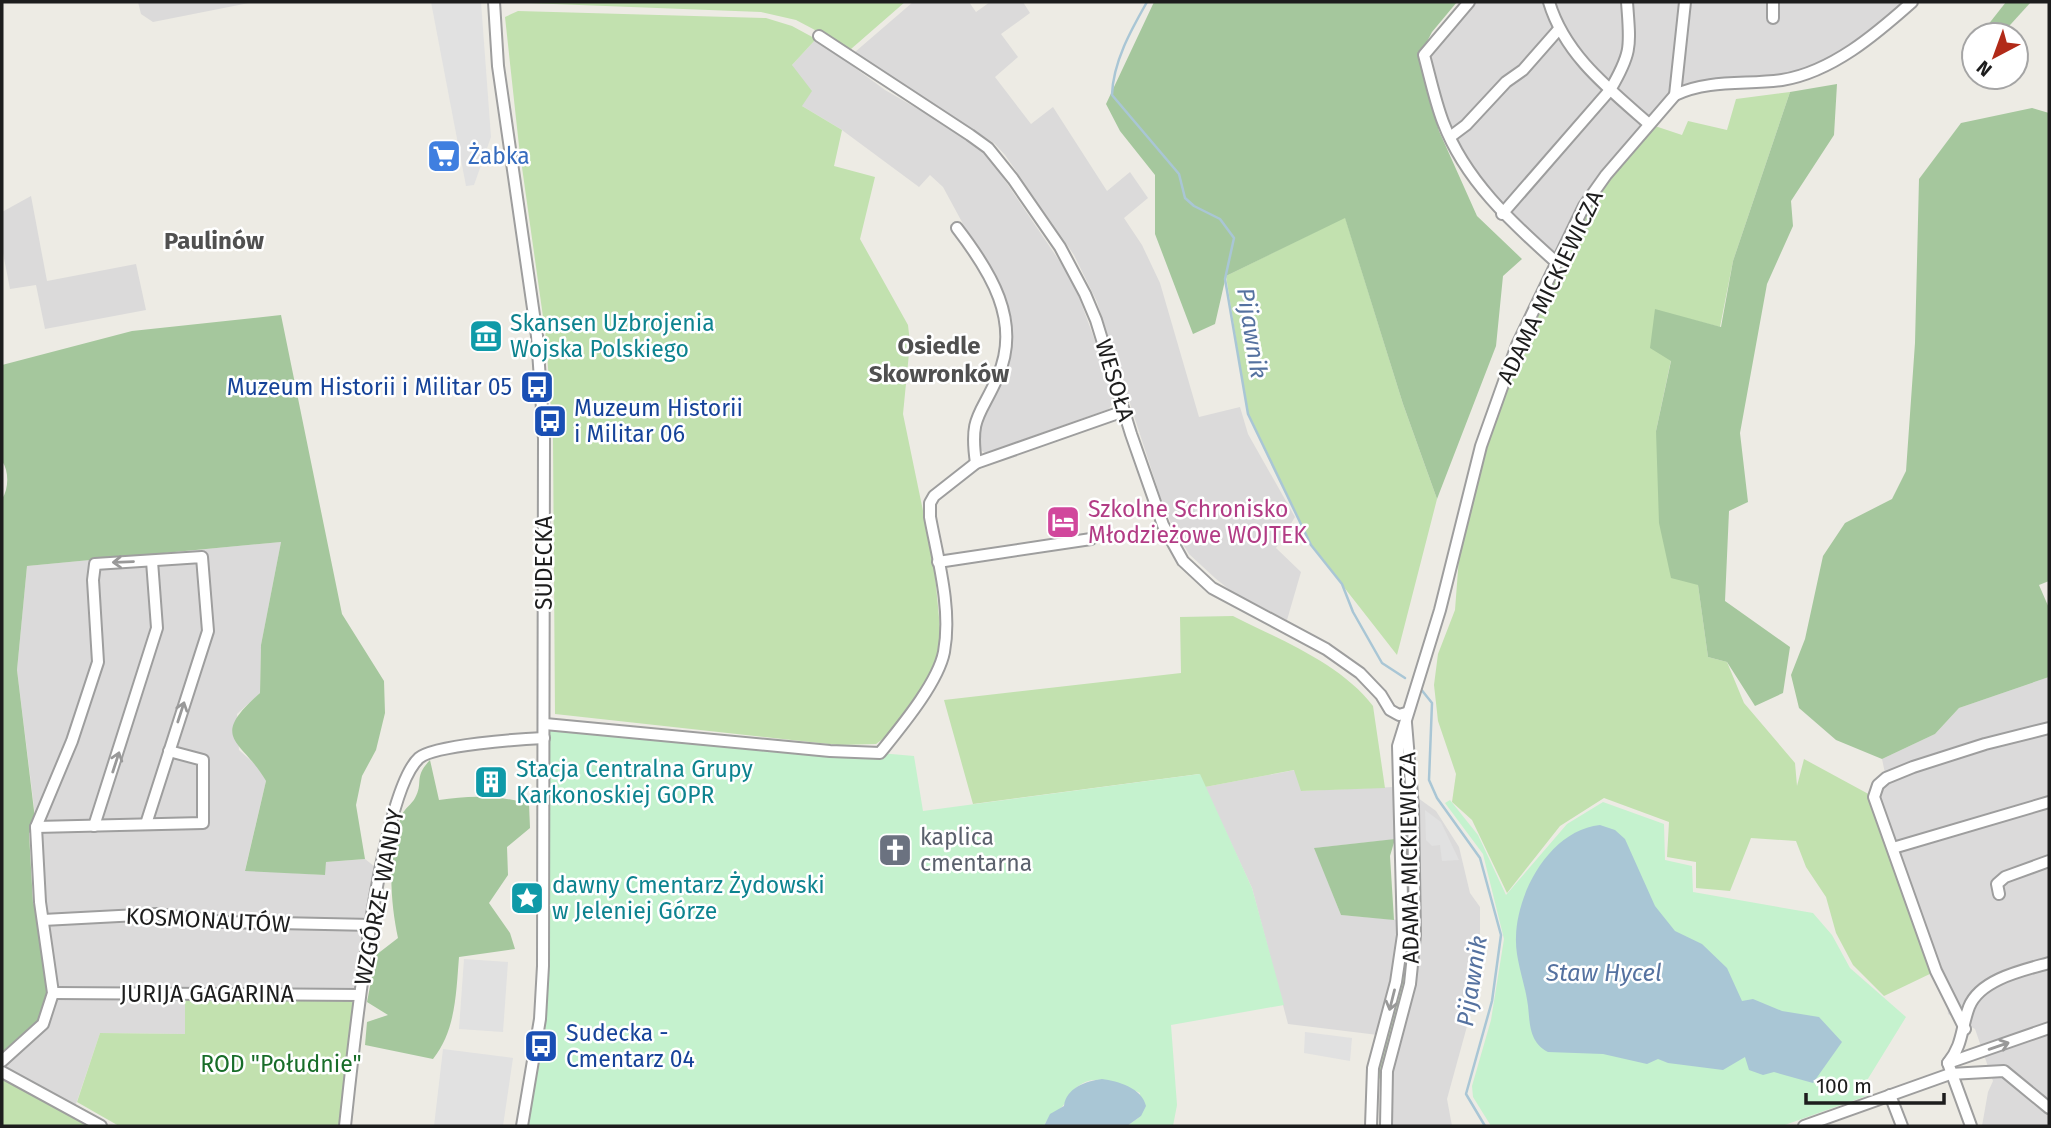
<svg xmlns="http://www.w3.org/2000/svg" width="2051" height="1128" viewBox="0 0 2051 1128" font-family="'Fira Sans',sans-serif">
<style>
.residential{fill:#dbdada}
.grass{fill:#c2e1af}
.forest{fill:#a5c79d}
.park{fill:#c5f2ce}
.parking{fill:#e1e1e1}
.water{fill:#a9c6d5}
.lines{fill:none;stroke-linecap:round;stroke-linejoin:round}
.stream{stroke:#a9c6d5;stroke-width:2.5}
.minor-casing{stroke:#9e9e9e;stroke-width:14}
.minor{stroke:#fff;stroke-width:10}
.oneway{stroke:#999}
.labels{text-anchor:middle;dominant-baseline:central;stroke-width:5;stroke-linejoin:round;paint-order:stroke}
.shop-label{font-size:23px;fill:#366cbe;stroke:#fff;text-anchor:start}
.street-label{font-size:23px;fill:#1d1d1d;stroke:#fff}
.culture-label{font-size:23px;fill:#0d838f;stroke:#fff;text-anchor:start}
.transit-label{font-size:23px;fill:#164399;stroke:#fff;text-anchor:start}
.hotel-label{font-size:23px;fill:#b23c85;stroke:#fff;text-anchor:start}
.worship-label{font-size:23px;fill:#5b616d;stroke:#fff;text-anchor:start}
.park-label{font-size:23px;fill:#186d29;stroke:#fff}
.neighbourhood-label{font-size:24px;font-weight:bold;fill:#505050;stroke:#fff}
.water-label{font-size:24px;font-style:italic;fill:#5572a0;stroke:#fff}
</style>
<rect width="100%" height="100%" fill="#edebe4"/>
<!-- residential -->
<g class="residential">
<polygon points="138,2 254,2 153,22 141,14"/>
<polygon points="913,2 969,2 976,12 990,2 1023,2 1030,13 1001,34 1018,57 995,77 1031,124 1053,107 1107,191 1130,172 1148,198 1124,218 1142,245 1160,283 1199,417 1240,407 1248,434 1295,517 1276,548 1301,572 1287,620 1232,592 1215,578 1189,554 1172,526 1160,496 1097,302 1074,255 1005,155 994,143 890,78 855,52"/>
<polygon points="1469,2 1912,2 1893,18 1811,72 1675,95 1556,262 1502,214 1450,137 1424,55"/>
<polygon points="816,39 885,90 972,140 985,151 1073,281 1108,376 1113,402 1109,409 985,453 978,448 976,432 1002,375 1009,315 1007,305 943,187 930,175 919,187 842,130 802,106 792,65"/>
<polygon points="31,196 47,281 136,264 146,310 45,329 36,285 10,289 2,248 2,212"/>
<polygon points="281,542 261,645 260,693 237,714 239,750 257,766 266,781 245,870 324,875 326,862 365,859 374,866 373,896 353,1000 186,999 185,1034 100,1033 74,1110 2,1069 2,1053 57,992 17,670 27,566"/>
<polygon points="2049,677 2049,1126 1982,1126 1988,1092 1993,1081 1975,1029 1948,1014 1947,995 1874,797 1886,778 1882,759 1935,734 1959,708"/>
<polygon points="1295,770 1302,791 1394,787 1398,839 1315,848 1341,915 1400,920 1394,975 1378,1035 1288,1024 1252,888 1205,787"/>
<polygon points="1418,798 1436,811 1459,847 1470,893 1480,907 1480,979 1447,1099 1452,1126 1390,1126 1390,1077 1409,1008"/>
</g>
<!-- grass -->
<g class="grass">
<polygon points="503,2 905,2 851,49 796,20 761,12"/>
<polygon points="518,11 766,18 792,26 816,39 792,65 812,91 802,106 842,130 834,166 875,177 860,239 908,325 910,343 903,414 934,564 940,628 938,655 925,682 888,735 876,744 838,745 555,714 553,440 546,338 519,146 505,17"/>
<polygon points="1790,92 1733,261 1720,327 1655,310 1671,360 1656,431 1698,585 1708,657 1727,662 1744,703 1795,763 1797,786 1804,759 1874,797 1936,971 1884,996 1853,965 1836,933 1826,897 1806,867 1796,841 1751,838 1730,891 1696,888 1696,862 1667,857 1669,822 1604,798 1560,826 1507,893 1472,820 1452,802 1456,774 1438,721 1434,685 1438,654 1455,610 1462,518 1495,400 1584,206 1649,124 1682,135 1688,121 1727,130 1736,99"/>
<polygon points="1345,217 1403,404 1437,499 1397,655 1311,545 1248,414 1226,276"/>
<path d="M1233,616C1280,640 1340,663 1373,706L1385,788L1301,791L1294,770L1205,787L1199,774L973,804L944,700L1181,673L1180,617Z"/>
<polygon points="1407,909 1411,909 1408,971 1382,1076 1379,1079 1376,1078 1399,989"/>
<polygon points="185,999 353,1000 339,1126 119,1126 77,1102 100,1033 185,1034"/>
<polygon points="2,1080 14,1085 88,1126 2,1126"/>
</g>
<!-- forest -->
<g class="forest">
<polygon points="1154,2 1457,2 1432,32 1419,57 1439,131 1477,216 1522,259 1503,276 1496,346 1437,499 1403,404 1345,218 1226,276 1215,324 1193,334 1155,234 1155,175 1120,131 1106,104"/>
<polygon points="2006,2 2031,2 2001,35 1980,35"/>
<polygon points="1837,84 1834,135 1791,201 1793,226 1767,284 1740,433 1748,502 1729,511 1725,601 1790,647 1783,693 1755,706 1727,662 1708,657 1698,585 1671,578 1659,523 1656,431 1671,361 1650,348 1655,309 1721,327 1733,261 1790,92"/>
<polygon points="2032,108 2049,113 2049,581 2039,585 2049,608 2049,677 1959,708 1935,734 1882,759 1836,740 1799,708 1791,675 1805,639 1823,556 1845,523 1892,499 1906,471 1915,343 1919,179 1961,123"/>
<path d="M281,315L342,614L384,681L385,713L376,750L362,776L356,805L365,859L326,862L325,875L245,871L266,781C242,739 207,740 260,693L261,645L281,542L27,566L17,670L36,827L29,833L33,903L43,920L50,1011L2,1062V499C9,488 9,471 2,461V365L132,331Z"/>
<path d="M430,760L439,800C469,795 500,795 529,804L530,828L507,847L508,875L489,903L510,933L515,949L459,957C456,993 456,1030 433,1059L365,1045L367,1022L388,1015L367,1002L376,955L398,938C390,901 387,851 402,815C404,809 412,804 415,798C424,782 413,778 430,760Z"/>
<polygon points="1395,839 1390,856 1394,920 1341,915 1314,848"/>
</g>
<!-- park -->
<g class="park">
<path d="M545,724L914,756L923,811L1200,774L1252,888L1284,1005L1171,1025L1177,1105L1173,1126H1127L1141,1116L1140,1093C1120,1084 1093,1070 1074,1090C1069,1095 1066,1103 1062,1107C1055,1116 1050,1113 1044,1126H522L540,1019Z"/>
<polygon points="1450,800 1478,835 1506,895 1567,824 1603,802 1664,824 1665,860 1692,866 1693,892 1813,913 1832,935 1850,968 1906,1017 1866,1082 1869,1095 1782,1126 1491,1126 1473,1097 1472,1086 1491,1020 1504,939 1483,854 1445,803"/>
</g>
<!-- parking -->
<g class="parking">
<polygon points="431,2 481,2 491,137 474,185 466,186"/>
<polygon points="1425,810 1441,822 1459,860 1442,861 1440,845 1432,846 1426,840"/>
<polygon points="464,959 508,962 503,1032 459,1029"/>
<polygon points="1305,1032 1352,1038 1350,1061 1304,1053"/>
<polygon points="443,1049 513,1058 503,1126 434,1126"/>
</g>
<!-- water -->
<g class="water">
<path d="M1600,825L1615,830L1625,839L1655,906L1675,931L1702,944L1727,968L1742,1001L1753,999L1782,1011L1819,1017L1842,1042L1813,1083L1774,1072L1763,1075L1749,1070L1745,1057L1723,1070L1668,1063L1658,1059L1647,1064L1603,1054L1548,1052C1529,1042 1530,1024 1528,1006C1525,982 1515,960 1516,937C1517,891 1551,830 1600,825Z"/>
<path d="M1102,1079C1118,1081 1142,1088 1146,1106L1141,1116L1127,1126H1044L1050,1114L1064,1106C1066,1088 1086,1081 1102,1079Z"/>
</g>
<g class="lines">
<!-- stream -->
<g class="stream">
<path d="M1147,2C1131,30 1113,62 1112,95L1179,174L1185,198L1194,206L1220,219L1234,238L1225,279L1248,414L1311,545L1342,584L1353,612L1382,663L1405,678"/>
<polyline points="1420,688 1432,703 1429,780 1437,798 1480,858 1501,935 1492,1001 1466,1094 1485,1126"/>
</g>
<!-- minor casing -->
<g class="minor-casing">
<g id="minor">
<polyline points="494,2 498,66 537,336 544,439 543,966 540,1019 522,1126"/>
<path d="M1469,2L1424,55C1430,77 1435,101 1443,122C1465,180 1511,222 1556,262"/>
<path d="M1549,2C1565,55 1608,88 1649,124"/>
<polyline points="1773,2 1773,18"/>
<polyline points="819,36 970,135 988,148 1013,179 1060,247 1085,294 1096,320 1131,434 1163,525 1183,561 1212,588 1326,649 1360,673 1381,695 1390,710 1399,715 1406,713"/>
<polyline points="1675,95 1685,2"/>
<polyline points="1450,137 1466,125 1506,82 1523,70 1559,29"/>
<path d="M1502,214L1610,90C1633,51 1630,45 1627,2"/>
<path d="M957,228C990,271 1022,321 998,376C981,416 969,415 976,463"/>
<polyline points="938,562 1091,539"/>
<path d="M545,724L830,751L880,753C900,728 938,683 944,652C952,609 938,560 930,517V503L934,496L976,463L1124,411"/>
<polyline points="94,826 157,628 152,561"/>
<polyline points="36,827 203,823 203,760 169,751"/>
<polyline points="1893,848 2049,802"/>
<polyline points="1999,894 1997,884 2005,877 2049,861"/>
<polyline points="43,920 157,914 224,922 372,925"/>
<polyline points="53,993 360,995"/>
<polyline points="1965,1029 1936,971 1874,797 1878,785 1886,778 1913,767 1985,744 2049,728"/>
<polyline points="2,1061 43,1024 53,993 40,902 36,827 72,741 98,662 93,580 95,564 202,557 208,631 146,824"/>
<polyline points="1948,1063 2049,1028"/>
<polyline points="2,1072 101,1126"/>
<polyline points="1890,1095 1902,1126"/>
<path d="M345,1126C352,1061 378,795 419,758C434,745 521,739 544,738"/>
<path d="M1371,1126L1373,1068L1396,982L1403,935L1398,746L1440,610L1481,446L1517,345L1584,206L1606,175L1675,95C1709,79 1746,85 1782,80C1832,72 1876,34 1912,2"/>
<polyline points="1386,1126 1387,1071 1410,984 1415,935 1413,807 1406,723"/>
<polyline points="1804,1126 1950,1074 2004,1071 2049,1108"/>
<path d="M1971,1126L1948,1063C1963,1045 1961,1028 1969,1007C1980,979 2024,970 2049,963"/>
</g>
</g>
<!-- minor -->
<use href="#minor" class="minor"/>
</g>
<!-- one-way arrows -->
<defs><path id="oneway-shaft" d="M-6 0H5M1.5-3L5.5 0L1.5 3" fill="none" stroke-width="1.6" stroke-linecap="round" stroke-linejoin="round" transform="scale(1.75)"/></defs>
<g class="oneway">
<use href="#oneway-shaft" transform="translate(123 562) rotate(178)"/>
<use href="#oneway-shaft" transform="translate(181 712) rotate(-72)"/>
<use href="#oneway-shaft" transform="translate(116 762) rotate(-72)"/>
<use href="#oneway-shaft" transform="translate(1392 1000) rotate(104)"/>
<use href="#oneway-shaft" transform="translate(1999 1046) rotate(-19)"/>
</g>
<!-- icons -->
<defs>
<g id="supermarket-square" transform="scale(1.75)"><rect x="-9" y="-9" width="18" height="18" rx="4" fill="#3f7fe0" stroke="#fff"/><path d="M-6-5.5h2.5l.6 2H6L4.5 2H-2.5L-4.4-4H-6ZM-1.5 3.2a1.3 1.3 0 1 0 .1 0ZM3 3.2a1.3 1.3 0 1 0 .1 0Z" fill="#fff"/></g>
<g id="museum-square" transform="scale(1.75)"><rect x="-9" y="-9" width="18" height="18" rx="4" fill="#0f9aa8" stroke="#fff"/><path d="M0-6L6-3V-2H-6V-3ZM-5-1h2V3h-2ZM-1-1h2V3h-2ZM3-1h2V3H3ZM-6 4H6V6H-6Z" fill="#fff"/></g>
<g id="bus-square" transform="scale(1.75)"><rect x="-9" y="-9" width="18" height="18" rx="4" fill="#1a4fb4" stroke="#fff"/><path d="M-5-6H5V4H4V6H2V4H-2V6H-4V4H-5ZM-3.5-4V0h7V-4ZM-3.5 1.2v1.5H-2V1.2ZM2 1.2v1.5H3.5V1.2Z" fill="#fff"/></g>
<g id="hotel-square" transform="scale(1.75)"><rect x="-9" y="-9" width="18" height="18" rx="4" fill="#d1479c" stroke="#fff"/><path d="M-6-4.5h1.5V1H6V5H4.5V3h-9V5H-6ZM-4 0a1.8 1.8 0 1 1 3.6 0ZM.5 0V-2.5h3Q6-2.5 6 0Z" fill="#fff"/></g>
<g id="building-square" transform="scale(1.75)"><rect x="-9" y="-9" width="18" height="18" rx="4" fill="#0f9aa8" stroke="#fff"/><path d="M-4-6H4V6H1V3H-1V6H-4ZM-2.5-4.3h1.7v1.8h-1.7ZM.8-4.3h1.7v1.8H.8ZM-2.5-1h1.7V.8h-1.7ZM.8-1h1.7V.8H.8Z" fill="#fff"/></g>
<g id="church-square" transform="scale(1.75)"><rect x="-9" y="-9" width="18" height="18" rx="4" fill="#6b7280" stroke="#fff"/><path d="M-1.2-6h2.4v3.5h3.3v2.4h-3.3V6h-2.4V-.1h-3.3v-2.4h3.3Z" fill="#fff"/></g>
<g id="sight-square" transform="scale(1.75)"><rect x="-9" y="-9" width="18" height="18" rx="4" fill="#0f9aa8" stroke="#fff"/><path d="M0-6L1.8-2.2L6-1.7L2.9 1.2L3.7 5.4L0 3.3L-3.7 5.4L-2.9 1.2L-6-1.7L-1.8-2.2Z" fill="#fff"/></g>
</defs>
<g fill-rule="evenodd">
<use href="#supermarket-square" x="444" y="156"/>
<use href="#museum-square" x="486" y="336"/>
<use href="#bus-square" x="537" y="387"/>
<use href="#bus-square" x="550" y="421"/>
<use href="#hotel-square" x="1063" y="522"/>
<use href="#building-square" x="491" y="782"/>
<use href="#church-square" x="895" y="850"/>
<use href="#sight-square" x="527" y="898"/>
<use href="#bus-square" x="541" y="1046"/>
</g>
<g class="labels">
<!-- shop labels -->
<g class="shop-label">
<text x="468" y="156">Żabka</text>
</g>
<!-- street labels -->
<g class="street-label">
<text transform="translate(1550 287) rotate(-64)">ADAMA MICKIEWICZA</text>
<text transform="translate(1115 380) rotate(73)">WESOŁA</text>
<text transform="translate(544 563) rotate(-90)">SUDECKA</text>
<text transform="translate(1409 858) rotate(-91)">ADAMA MICKIEWICZA</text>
<text transform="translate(379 897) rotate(-79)">WZGÓRZE WANDY</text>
<text transform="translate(208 920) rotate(3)">KOSMONAUTÓW</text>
<text x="207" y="994">JURIJA GAGARINA</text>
</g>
<!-- culture labels -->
<g class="culture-label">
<text x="510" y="323">Skansen Uzbrojenia<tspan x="510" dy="26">Wojska Polskiego</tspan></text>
<text x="516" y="769">Stacja Centralna Grupy<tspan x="516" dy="26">Karkonoskiej GOPR</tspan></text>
<text x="552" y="885">dawny Cmentarz Żydowski<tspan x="552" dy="26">w Jeleniej Górze</tspan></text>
</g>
<!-- transit labels -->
<g class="transit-label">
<text x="512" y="387" text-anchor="end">Muzeum Historii i Militar 05</text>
<text x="574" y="408">Muzeum Historii<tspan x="574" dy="26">i Militar 06</tspan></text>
<text x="566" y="1033">Sudecka -<tspan x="566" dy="26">Cmentarz 04</tspan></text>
</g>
<!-- hotel labels -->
<g class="hotel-label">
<text x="1088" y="509">Szkolne Schronisko<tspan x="1088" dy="26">Młodzieżowe WOJTEK</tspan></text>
</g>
<!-- worship labels -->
<g class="worship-label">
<text x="920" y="837">kaplica<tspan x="920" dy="26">cmentarna</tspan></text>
</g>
<!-- park labels -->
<g class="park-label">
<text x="281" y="1064">ROD "Południe"</text>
</g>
<!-- neighbourhood labels -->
<g class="neighbourhood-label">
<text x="214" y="241">Paulinów</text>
<text x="939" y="346">Osiedle<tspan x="939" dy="28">Skowronków</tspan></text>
</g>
<!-- water labels -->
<g class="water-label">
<text transform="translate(1252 333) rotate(81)">Pijawnik</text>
<text x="1604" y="973">Staw Hycel</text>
<text transform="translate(1472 981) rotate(-81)">Pijawnik</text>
</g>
</g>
<!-- border -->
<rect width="2051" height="1128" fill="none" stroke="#1d1d1d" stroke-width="7"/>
<!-- north arrow -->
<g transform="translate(1995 56) rotate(221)"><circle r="33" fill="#ffffff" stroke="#a5a5a5" stroke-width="2"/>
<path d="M0-5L12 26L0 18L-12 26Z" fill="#b12a18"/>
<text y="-10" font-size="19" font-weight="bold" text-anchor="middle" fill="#1d1d1d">N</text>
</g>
<!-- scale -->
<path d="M1806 1093v10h138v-10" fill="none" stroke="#1d1d1d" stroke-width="3.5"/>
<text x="1816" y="1093" font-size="21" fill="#1d1d1d" stroke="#ffffff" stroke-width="5" paint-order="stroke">100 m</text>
</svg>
